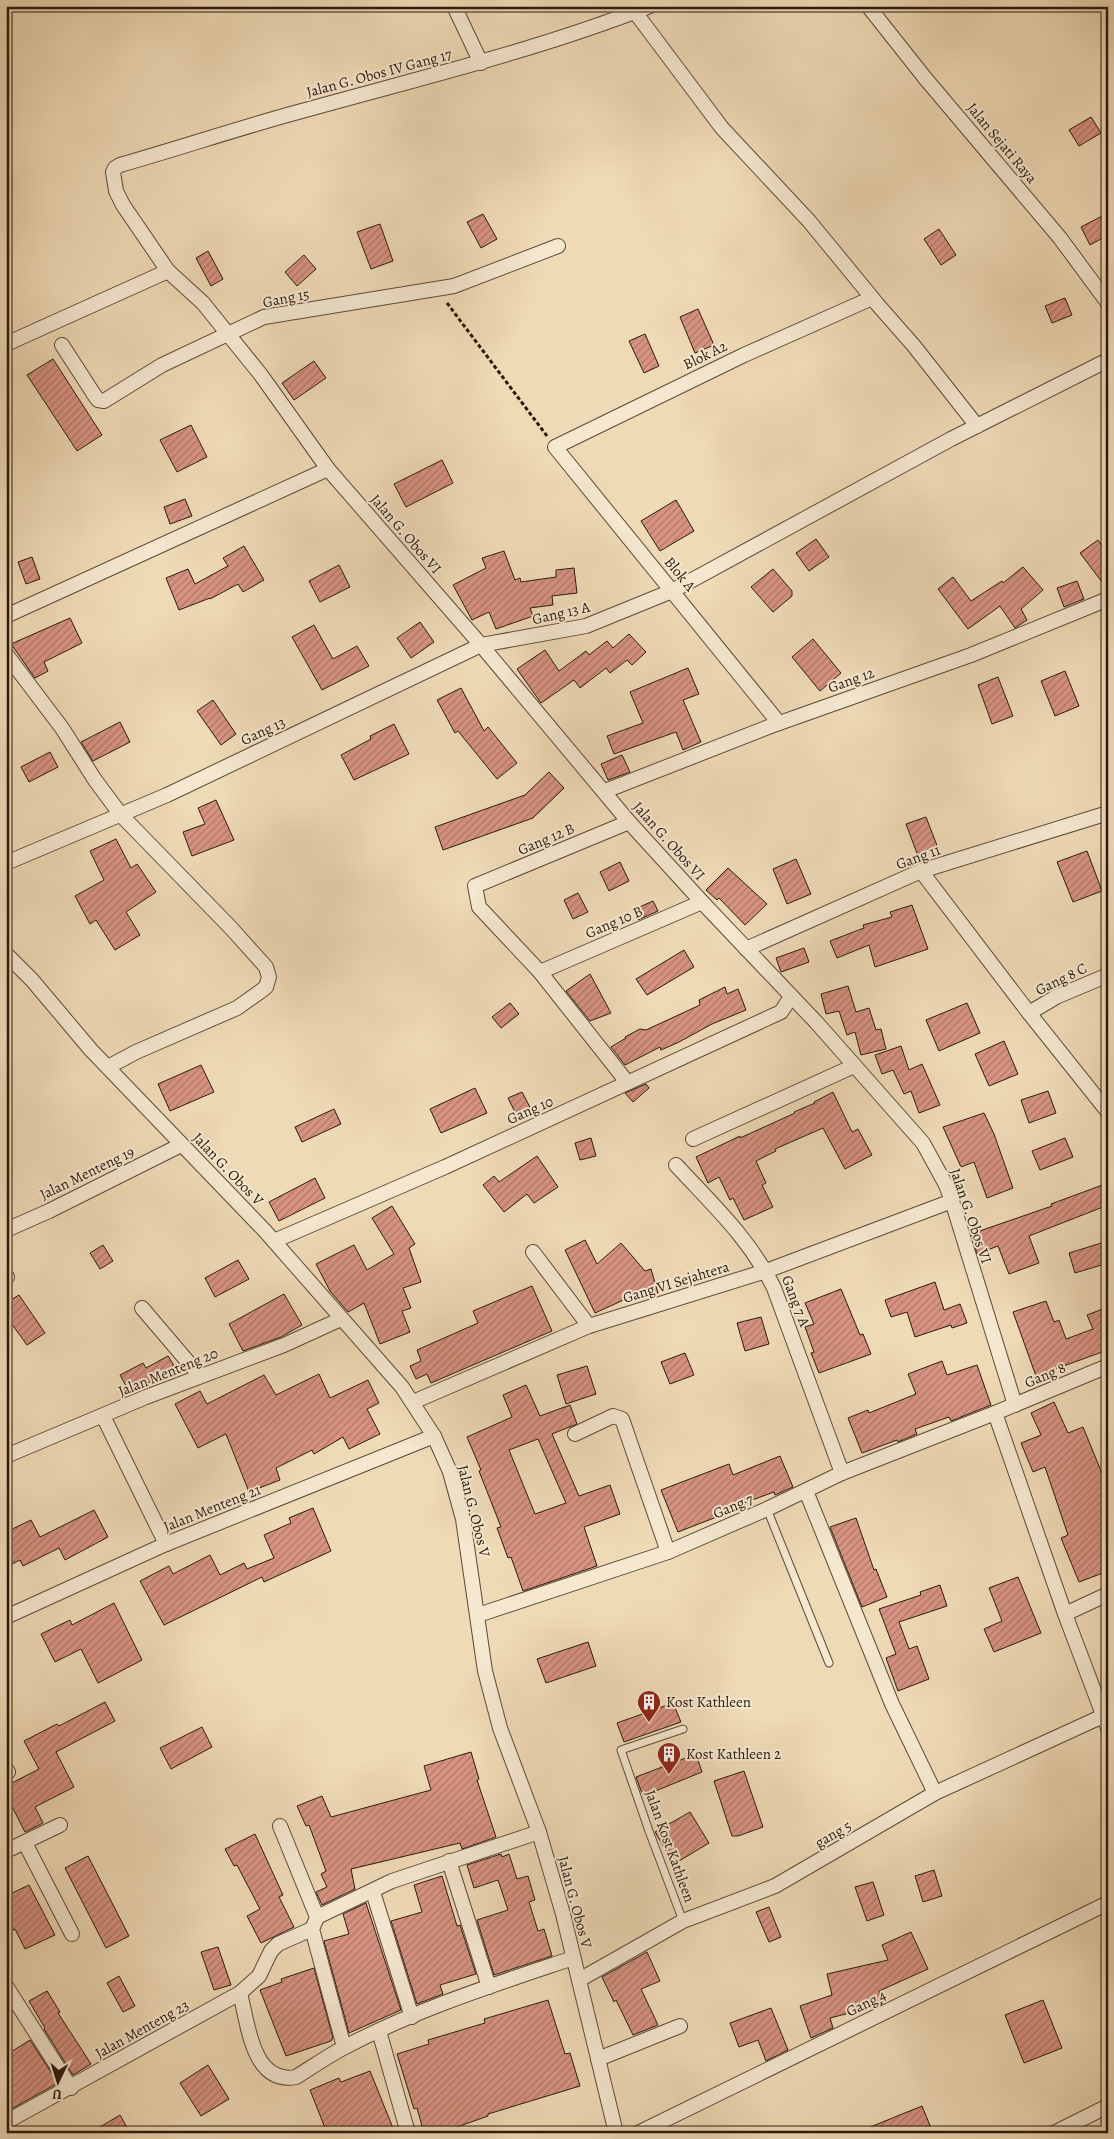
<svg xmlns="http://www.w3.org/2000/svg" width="1114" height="2139" viewBox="0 0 1114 2139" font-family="Alegreya,serif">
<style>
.building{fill:url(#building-hatch);stroke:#2a1a0d;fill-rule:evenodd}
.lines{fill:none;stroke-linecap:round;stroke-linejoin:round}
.service-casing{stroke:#5b4a37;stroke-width:9}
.minor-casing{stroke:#5b4a37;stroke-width:16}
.path{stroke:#2a1a0d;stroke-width:3;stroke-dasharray:4 2.5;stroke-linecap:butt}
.service{stroke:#f5e7d0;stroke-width:7}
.minor{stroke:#f5e7d0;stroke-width:14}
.labels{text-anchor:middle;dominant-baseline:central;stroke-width:4;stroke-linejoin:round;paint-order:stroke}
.street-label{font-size:15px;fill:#2a1a0d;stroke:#f5e7d0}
.poi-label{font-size:15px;fill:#2a1a0d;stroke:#f5e7d0;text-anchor:start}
</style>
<defs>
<pattern id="building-hatch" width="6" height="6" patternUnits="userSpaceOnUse" patternTransform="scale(1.25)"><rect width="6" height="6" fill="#d89382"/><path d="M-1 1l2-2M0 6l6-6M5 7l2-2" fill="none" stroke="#af7769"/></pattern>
</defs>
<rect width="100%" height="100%" fill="#efdab6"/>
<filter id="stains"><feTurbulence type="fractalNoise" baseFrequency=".004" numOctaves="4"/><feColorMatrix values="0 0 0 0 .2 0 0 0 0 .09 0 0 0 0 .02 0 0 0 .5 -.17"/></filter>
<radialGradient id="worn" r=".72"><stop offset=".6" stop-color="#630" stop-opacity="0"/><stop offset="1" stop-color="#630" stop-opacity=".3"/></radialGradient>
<!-- building -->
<g class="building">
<polygon points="1091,117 1101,133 1079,146 1069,130"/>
<polygon points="1108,213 1108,235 1090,245 1081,227"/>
<polygon points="483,214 497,239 481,248 467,222"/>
<polygon points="380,224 393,261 371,269 357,232"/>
<polygon points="939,229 956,255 941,265 924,239"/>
<polygon points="208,251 223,279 211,286 196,258"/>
<polygon points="304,255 316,269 297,286 285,272"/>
<polygon points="1065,298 1072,315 1052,323 1045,306"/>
<polygon points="698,309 714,345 695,353 680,317"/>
<polygon points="645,334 659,366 644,373 629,341"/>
<polygon points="53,359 102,435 77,451 27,375"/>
<polygon points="314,361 326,378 294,400 282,383"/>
<polygon points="191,425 207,457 177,472 160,440"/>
<polygon points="442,460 453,483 406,507 394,484"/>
<polygon points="185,499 192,516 170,524 164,507"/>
<polygon points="676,500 694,531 660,551 641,521"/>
<polygon points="816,539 829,557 809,571 796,553"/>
<polygon points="1098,540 1108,554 1108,590 1080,553"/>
<polygon points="244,546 264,580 243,592 238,584 210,599 210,598 179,610 166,578 188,569 195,584 228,566 223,558"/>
<polygon points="504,551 515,580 520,578 521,582 556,577 556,570 574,568 577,593 552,596 553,605 530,608 533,616 496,629 489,612 472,620 453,585 486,568 482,558"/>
<polygon points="32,557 40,579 26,584 18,562"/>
<polygon points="339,565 350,587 320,602 309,581"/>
<polygon points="1023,567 1043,590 1021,609 1027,620 1015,628 1000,606 968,629 938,589 953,577 971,601 1002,581 1003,583"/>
<polygon points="773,569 792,591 792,596 773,612 751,587"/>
<polygon points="1077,581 1084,599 1064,607 1057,588"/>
<polygon points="70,618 82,643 44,662 48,671 35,678 11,644"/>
<polygon points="420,622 434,642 411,658 397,638"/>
<polygon points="314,625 333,659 357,646 369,666 322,690 292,637"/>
<polygon points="629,634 646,652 632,665 627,660 610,673 606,668 580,688 574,680 541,703 517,669 545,650 559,671 586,651 589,655 607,641 613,648"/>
<polygon points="813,639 841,673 820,691 792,657"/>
<polygon points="688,668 699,694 683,700 701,742 683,750 676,732 614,754 607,736 643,723 630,692"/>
<polygon points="1065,671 1079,706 1055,716 1041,681"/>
<polygon points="998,677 1013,716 992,724 978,685"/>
<polygon points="461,688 484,731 488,727 517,763 497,779 458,731 455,733 437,700"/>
<polygon points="213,700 236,734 221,745 197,711"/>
<polygon points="120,722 130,742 93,761 81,742"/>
<polygon points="394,724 409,754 354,780 341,755 371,739 370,736"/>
<polygon points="50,752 58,767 29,782 21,767"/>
<polygon points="622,755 630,772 608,780 601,764"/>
<polygon points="549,772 564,788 533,818 443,850 435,827 525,795"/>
<polygon points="216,800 234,840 192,856 183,832 205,824 198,808"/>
<polygon points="926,817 938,848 918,856 906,824"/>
<polygon points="116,839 131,868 137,864 156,892 126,912 140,935 115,950 96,920 90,924 75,896 104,880 90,851"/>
<polygon points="1087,851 1102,891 1073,902 1057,862"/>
<polygon points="796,859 811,894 787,904 773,869"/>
<polygon points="620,862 629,881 609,891 600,872"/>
<polygon points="728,868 767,904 745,925 719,898 717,900 706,890"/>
<polygon points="578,893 588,912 573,919 564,900"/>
<polygon points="653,901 658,911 638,920 633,910"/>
<polygon points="912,905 928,949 875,967 869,945 837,958 830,941 864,928 863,925 892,917 890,912"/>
<polygon points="804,948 809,962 781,972 776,958"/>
<polygon points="684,950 694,967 647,995 636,979"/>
<polygon points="590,974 611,1013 590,1021 566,991"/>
<polygon points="848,986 856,1012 869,1008 876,1030 881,1029 886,1049 861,1055 855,1032 847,1035 839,1011 826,1014 821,994"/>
<polygon points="725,987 727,994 738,989 746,1010 712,1024 679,1042 661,1050 660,1047 625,1065 611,1047 626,1038 625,1037 640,1029 646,1030 700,1005 699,1000"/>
<polygon points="510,1003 519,1014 501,1028 492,1017"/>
<polygon points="967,1003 980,1033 939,1051 926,1020"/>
<polygon points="1004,1041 1018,1074 989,1086 975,1054"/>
<polygon points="901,1046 909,1070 922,1064 940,1105 919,1113 911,1091 904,1094 893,1070 882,1074 875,1055"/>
<polygon points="201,1065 214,1092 170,1111 158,1084"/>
<polygon points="646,1084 649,1088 633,1102 625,1093"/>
<polygon points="475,1088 487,1113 441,1133 430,1109"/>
<polygon points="1048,1091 1056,1113 1029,1123 1021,1100"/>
<polygon points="522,1092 533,1113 519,1120 508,1098"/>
<polygon points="833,1092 852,1132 858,1129 872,1155 845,1169 823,1128 775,1149 776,1151 756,1161 766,1183 762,1185 773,1207 744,1220 733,1198 730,1200 719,1177 708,1183 696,1157 740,1136 740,1138 795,1113 794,1112 815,1103 814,1102"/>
<polygon points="334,1109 341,1124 302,1142 295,1127"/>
<polygon points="984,1113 994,1134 1013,1188 987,1198 974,1162 961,1167 943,1127"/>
<polygon points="591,1138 596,1156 580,1160 575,1143"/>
<polygon points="1065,1138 1073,1157 1040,1170 1032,1151"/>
<polygon points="537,1156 558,1187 534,1203 527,1194 504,1212 483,1185 494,1176 499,1182"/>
<polygon points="315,1178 325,1198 279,1221 269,1202"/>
<polygon points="1108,1183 1108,1205 1029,1236 1039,1263 1009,1274 998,1246 977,1254 971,1234 1052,1206 1051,1204"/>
<polygon points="392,1206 415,1244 409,1248 421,1282 403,1288 411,1308 402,1311 410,1332 380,1344 364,1303 348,1312 330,1291 316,1264 354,1245 367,1270 394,1254 372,1218"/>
<polygon points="585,1240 597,1264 621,1243 645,1271 651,1269 658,1293 640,1298 639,1293 595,1313 565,1250"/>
<polygon points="1108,1241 1108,1263 1075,1273 1069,1253"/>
<polygon points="103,1245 113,1261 100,1269 90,1253"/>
<polygon points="238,1260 249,1279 215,1297 205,1278"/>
<polygon points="935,1282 944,1310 960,1304 967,1323 952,1328 951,1325 915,1337 907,1312 891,1317 885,1300"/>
<polygon points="532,1286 552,1331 431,1383 427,1374 416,1379 410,1366 421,1361 417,1350 478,1323 473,1311"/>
<polygon points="841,1289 860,1335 863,1334 871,1354 819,1373 811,1353 814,1352 805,1327 814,1324 805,1303"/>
<polygon points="284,1294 302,1325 281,1337 243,1351 229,1324"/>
<polygon points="19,1295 45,1333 27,1345 6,1316 6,1303"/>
<polygon points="1046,1301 1054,1322 1059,1320 1066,1339 1093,1329 1087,1315 1108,1307 1108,1357 1104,1358 1102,1352 1036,1376 1013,1312"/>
<polygon points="761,1317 769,1344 745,1351 737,1323"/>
<polygon points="685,1353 694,1375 670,1384 661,1362"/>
<polygon points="168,1356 178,1372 163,1380 160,1377 130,1393 120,1375 143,1363 146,1368"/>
<polygon points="942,1361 947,1375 977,1365 991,1405 951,1421 949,1417 915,1429 917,1434 898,1442 897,1440 862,1453 848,1418 868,1410 869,1413 916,1394 908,1374"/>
<polygon points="587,1366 596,1394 566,1404 557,1375"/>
<polygon points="319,1374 330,1398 368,1380 379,1403 367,1409 380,1434 349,1449 343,1437 314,1454 312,1450 276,1468 280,1480 249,1492 226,1434 198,1448 175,1404 200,1391 207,1404 264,1375 276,1395"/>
<path d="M526,1385L540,1416L570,1405L577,1424L552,1434L579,1496L610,1485L620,1514L584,1527L597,1566L523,1591L511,1557L508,1558L497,1528L501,1527L479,1471L481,1470L467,1437L512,1417L503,1395ZM538,1439L566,1503L535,1514L509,1450Z"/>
<polygon points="1054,1402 1068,1433 1083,1427 1108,1488 1108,1571 1079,1582 1061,1538 1068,1535 1045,1467 1033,1472 1021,1443 1041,1435 1031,1413"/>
<polygon points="780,1456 793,1487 775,1495 774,1492 744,1503 745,1506 678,1532 661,1490 729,1464 733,1475"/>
<polygon points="313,1508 331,1551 264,1582 262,1577 164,1625 140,1581 169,1566 173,1574 210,1555 220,1575 244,1563 247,1569 274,1558 264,1535 291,1523 289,1518"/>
<polygon points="94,1510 108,1537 65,1560 59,1548 23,1566 20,1560 6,1567 6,1532 31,1520 40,1537"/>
<polygon points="856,1518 874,1570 876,1569 887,1597 862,1607 830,1527"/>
<polygon points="1018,1577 1041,1633 994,1652 984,1629 1002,1621 989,1588"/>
<polygon points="940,1585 947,1606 899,1622 909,1649 917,1646 929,1679 898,1691 886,1658 896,1654 879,1609 921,1595 920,1592"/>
<polygon points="114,1603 142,1660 98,1683 81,1649 55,1662 41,1634 70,1620 72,1625"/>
<polygon points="588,1642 596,1666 546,1683 537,1659"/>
<polygon points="105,1702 115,1721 56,1752 74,1787 35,1807 43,1823 25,1832 6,1795 6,1786 39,1769 24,1741 57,1724 59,1726"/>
<polygon points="673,1703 681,1722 624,1742 617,1723"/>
<polygon points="202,1727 212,1747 171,1769 160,1748"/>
<polygon points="471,1752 479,1779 477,1780 496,1837 462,1849 460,1843 351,1869 355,1889 322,1905 316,1892 327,1887 321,1874 326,1871 309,1825 306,1826 297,1806 322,1796 331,1817 431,1790 424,1766"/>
<polygon points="696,1754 702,1772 643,1796 636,1777"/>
<polygon points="744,1771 763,1827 738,1836 732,1836 714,1781"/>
<polygon points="690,1812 709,1843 674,1864 655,1832"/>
<polygon points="255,1834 283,1895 279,1897 294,1927 261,1943 247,1916 260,1909 237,1865 234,1866 225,1849"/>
<polygon points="501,1854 502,1857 509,1854 517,1879 528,1876 535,1900 529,1902 538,1931 544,1929 552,1956 494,1975 477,1920 508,1910 498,1880 474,1888 467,1865"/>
<polygon points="88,1856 129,1936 106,1948 65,1868"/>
<polygon points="934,1870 942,1896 923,1902 915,1876"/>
<polygon points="442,1876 457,1926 460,1925 476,1974 440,1985 443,1994 417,2004 391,1921 422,1912 414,1885"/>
<polygon points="873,1882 884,1915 867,1921 855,1887"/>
<polygon points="29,1885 55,1935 25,1949 15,1929 6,1934 6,1896"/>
<polygon points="366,1903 401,2010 349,2033 324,1941 349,1934 343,1914"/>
<polygon points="769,1907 781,1937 769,1942 756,1912"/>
<polygon points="911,1932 928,1969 879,1991 882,2004 877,2006 830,2018 833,2028 811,2038 800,2006 832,1995 827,1974 888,1960 882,1945"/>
<polygon points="218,1947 231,1985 214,1990 201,1952"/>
<polygon points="647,1952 660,1981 641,1989 658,2025 633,2035 616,2000 614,2002 602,1977"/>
<polygon points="314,1968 333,2038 331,2041 286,2056 260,1990 282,1982 281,1979"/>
<polygon points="119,1976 135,2006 123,2012 107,1983"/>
<polygon points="47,1991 60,2012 58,2013 91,2064 73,2075 44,2029 45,2028 29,2001"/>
<polygon points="548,2000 565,2054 570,2053 580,2086 488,2114 488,2116 440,2133 424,2133 417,2108 414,2109 397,2054 429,2044 428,2040 485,2023 484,2019"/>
<polygon points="1043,2000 1062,2048 1024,2063 1005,2015"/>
<polygon points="771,2008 788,2050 766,2061 758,2040 739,2047 730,2023"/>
<polygon points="30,2040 58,2083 6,2112 6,2055"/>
<polygon points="208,2065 229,2099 201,2116 180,2083"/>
<polygon points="370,2071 395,2133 327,2133 310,2090 339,2078 341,2082"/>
<polygon points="922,2106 933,2133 859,2133 858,2132"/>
<polygon points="120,2115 130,2133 90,2133"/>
</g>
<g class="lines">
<!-- service casing -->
<g class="service-casing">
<g id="service">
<polyline points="767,1509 829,1663"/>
<polyline points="683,1729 621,1750 649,1831 683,1921"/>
</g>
</g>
<!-- minor casing -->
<g class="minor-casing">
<g id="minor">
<polyline points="454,6 481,63"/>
<path d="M650,6C535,51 416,79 298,112C239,128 180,148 120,165L115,168L113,172L116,191L123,205L168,271L203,303L261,375L328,469L481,645L629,822L702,902L816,1022L923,1143L946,1185L952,1201L1015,1405"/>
<polyline points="868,6 925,78 1060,238 1108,303"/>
<polyline points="635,12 722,128 809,221 878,305 914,346 977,426"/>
<polyline points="6,344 168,271"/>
<polyline points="62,345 95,396 98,400 104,401 162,365 264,317 454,286 558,246"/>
<polyline points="6,616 328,469"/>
<polyline points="6,654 62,728 95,780 121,815 231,928 266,967 269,977 266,987 261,991 237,1008 136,1052 108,1067"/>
<polyline points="779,723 555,447 744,355 872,298"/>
<polyline points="605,791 771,726 971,655 1108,599"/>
<polyline points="6,863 167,795 481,645 586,626 672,591 951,439 1108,360"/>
<polyline points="921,871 1029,1013 1108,1112"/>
<polyline points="746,949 921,871 1108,813"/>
<polyline points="6,954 32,980 91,1050 265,1231 402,1387 434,1436 450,1472 463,1519 485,1671 500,1728 539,1832 563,1914 616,2133"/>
<polyline points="540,972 702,902"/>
<polyline points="1029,1013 1056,997 1108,975"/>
<polyline points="627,1082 540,972 479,907 475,886 629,822"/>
<polyline points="693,1139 854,1066"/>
<path d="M676,1165C713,1205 750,1239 774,1288L842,1473"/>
<polyline points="6,1230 49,1211 181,1145"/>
<polyline points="274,1241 445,1167 781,1012 791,997"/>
<polyline points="533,1252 589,1326"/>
<polyline points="6,1277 7,1277"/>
<polyline points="142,1308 200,1376"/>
<polyline points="413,1402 589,1326 766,1271 952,1201"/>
<polyline points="995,1413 1065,1614 1108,1728"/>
<polyline points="103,1416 166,1544"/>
<polyline points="575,1434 613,1416 622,1419 668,1552"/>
<polyline points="6,1456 146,1397 284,1345 341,1319"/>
<polyline points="806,1491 892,1704 935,1793"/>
<polyline points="1065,1614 1108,1594"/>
<polyline points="478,1615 668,1552 767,1509 842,1473 995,1413 1108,1366"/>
<polyline points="6,1617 166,1544 434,1436"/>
<polyline points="6,1769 8,1772"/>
<polyline points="280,1826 317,1917 392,1881 539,1832"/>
<polyline points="25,1843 72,1934"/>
<polyline points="6,1851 60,1825"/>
<polyline points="449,1861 489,1987"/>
<polyline points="373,1892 412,2017"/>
<polyline points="316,1920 312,1929 344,2047"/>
<polyline points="579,1980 683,1921 775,1886 935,1793 1103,1716"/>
<polyline points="6,1986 71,2088"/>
<path d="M240,1993C248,2023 252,2085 296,2077C312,2067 328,2056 345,2047C417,2009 496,1984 573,1958"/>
<polyline points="379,2031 408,2133"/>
<polyline points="598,2059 680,2026"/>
<polyline points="6,2122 240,1993 259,1976 271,1951 278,1944 312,1929"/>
<polyline points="638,2133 1108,1903"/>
<polyline points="1054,2133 1108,2106"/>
</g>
</g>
<!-- path -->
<polyline class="path" points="447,303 547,436"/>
<!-- service -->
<use href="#service" class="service"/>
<!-- minor -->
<use href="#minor" class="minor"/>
</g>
<!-- icons -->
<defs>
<g id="building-pin" transform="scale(1.25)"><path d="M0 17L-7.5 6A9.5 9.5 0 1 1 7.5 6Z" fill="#8f2418" stroke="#f5e7d0"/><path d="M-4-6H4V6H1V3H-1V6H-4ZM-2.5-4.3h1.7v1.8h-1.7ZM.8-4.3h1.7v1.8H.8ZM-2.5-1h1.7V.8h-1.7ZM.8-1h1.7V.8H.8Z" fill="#fff"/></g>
</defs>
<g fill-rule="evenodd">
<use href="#building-pin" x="649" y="1702"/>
<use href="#building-pin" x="669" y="1754"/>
</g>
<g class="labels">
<!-- street labels -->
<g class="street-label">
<text transform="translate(379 73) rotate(-15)">Jalan G. Obos IV Gang 17</text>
<text transform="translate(1002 143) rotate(50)">Jalan Sejati Raya</text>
<text transform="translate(286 298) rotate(-11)">Gang 15</text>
<text transform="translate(705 355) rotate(-26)">Blok A2</text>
<text transform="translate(406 534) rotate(49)">Jalan G. Obos VI</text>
<text transform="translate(680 574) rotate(51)">Blok A</text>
<text transform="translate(561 613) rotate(-13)">Gang 13 A</text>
<text transform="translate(851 680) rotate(-20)">Gang 12</text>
<text transform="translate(263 731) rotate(-25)">Gang 13</text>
<text transform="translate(546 839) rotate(-23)">Gang 12 B</text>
<text transform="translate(669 841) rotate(48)">Jalan G. Obos VI</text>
<text transform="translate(918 857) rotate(-20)">Gang 11</text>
<text transform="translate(614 922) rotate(-23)">Gang 10 B</text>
<text transform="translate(1061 979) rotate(-26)">Gang 8 C</text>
<text transform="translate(530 1110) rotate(-24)">Gang 10</text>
<text transform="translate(228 1169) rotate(46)">Jalan G. Obos V</text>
<text transform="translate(87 1173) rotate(-26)">Jalan Menteng 19</text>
<text transform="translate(971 1216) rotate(71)">Jalan G. Obos VI</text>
<text transform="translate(676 1282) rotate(-17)">Gang VI Sejahtera</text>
<text transform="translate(796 1301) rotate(69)">Gang 7 A</text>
<text transform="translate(168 1372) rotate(-22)">Jalan Menteng 20</text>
<text transform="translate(1045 1375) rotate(-23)">Gang 8</text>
<text transform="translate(733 1506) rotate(-23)">Gang 7</text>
<text transform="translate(212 1508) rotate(-22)">Jalan Menteng 21</text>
<text transform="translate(474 1511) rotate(76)">Jalan G. Obos V</text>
<text transform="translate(833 1834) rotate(-30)">gang 5</text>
<text transform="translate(670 1846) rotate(70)">Jalan Kost Kathleen</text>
<text transform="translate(575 1902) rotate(75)">Jalan G. Obos V</text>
<text transform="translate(866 2003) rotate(-26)">Gang 4</text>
<text transform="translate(142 2029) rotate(-29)">Jalan Menteng 23</text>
</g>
<!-- poi labels -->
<g class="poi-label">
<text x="666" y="1702">Kost Kathleen</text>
<text x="686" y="1754">Kost Kathleen 2</text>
</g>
</g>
<!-- margin -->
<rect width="1114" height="2139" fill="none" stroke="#efdab6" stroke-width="25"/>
<rect x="8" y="8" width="1099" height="2124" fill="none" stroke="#2a1a0d" stroke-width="2.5"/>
<rect x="12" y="12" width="1089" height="2114" fill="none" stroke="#2a1a0d"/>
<!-- north arrow -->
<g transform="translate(58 2082) rotate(184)" stroke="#f5e7d0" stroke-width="4" paint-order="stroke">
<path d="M0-4L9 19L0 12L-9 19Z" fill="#2a1a0d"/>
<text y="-8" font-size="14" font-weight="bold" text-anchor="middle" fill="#2a1a0d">U</text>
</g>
<rect width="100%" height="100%" filter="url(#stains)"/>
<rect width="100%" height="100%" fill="url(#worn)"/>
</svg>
